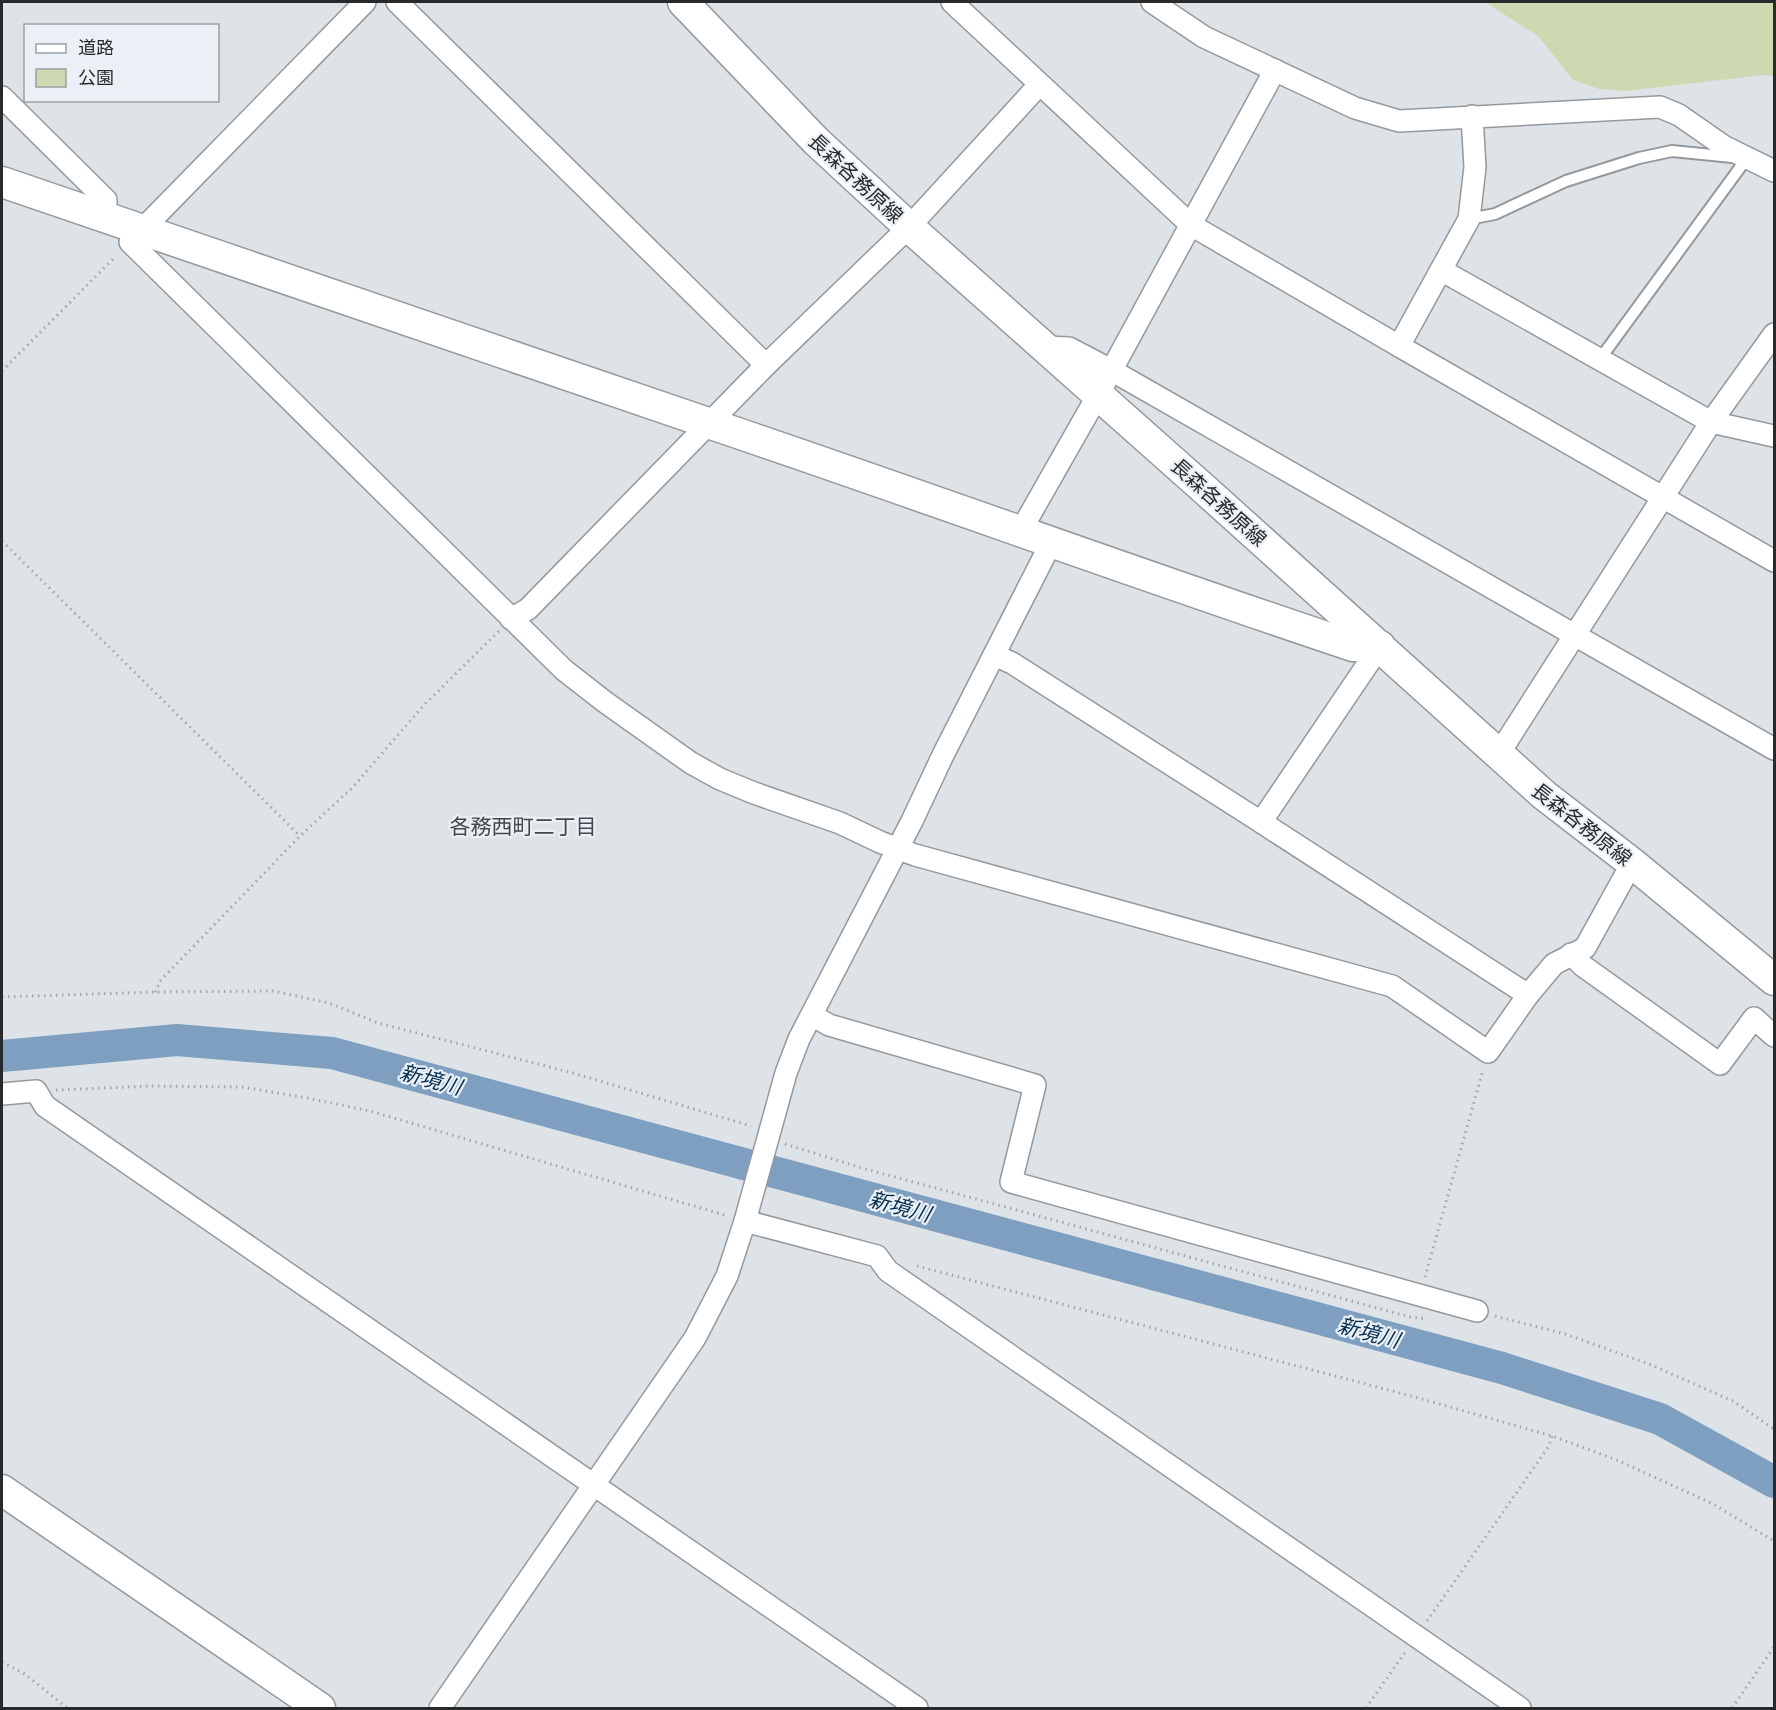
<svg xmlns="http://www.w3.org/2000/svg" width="1776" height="1710" viewBox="0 0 1776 1710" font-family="'PT Serif','Noto Sans JP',serif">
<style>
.green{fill:#cddab1}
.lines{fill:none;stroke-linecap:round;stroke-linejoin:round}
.river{stroke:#7e9fc0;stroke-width:32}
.lane-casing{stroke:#94999e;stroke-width:14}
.street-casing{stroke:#94999e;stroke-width:24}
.secondary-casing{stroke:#94999e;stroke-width:33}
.path{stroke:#a1a6a9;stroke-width:3;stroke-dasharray:1.5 4.5;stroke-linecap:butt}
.lane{stroke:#fff;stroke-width:10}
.street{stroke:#fff;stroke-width:21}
.secondary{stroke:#fff;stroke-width:30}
.labels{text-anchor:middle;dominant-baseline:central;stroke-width:4.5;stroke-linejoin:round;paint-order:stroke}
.street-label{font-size:20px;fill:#27292b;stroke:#eaf0f5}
.neighbourhood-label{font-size:21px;fill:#44484c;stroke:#eaf0f5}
.water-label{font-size:21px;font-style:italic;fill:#042d4d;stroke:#eaf0f5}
</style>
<rect width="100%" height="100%" fill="#dde3e7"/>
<!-- green -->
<polygon class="green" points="1485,2 1774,2 1774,76 1764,75 1626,91 1599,89 1573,80 1539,37"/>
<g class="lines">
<!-- river -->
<polyline class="river" points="2,1056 177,1040 332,1053 1502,1368 1660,1419 1774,1482"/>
<!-- lane casing -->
<g class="lane-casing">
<g id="lane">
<polyline points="1469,219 1495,214 1566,181 1639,158 1672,151 1732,157"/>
<polyline points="1600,359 1747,158"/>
</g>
</g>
<!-- street casing -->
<g class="street-casing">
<g id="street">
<polyline points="365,2 130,242 564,670 605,702 691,763 720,779 754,793 840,823 880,842 915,855 1392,986 1488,1052 1528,995 1554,964 1585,948 1632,863"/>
<polyline points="397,2 766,365"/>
<polyline points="952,2 1191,225 1399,346 1469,219 1475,167 1472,116"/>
<polyline points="1152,2 1204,37 1355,108 1399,121 1660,107 1679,115 1725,147 1774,171"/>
<polyline points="2,97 106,200 106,218"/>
<polyline points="1441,270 1711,422 1498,755"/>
<polyline points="1774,334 1711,422 1774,436"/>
<polyline points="1399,346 1774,561"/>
<polyline points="1045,347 1069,348 1111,370 1774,749"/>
<polyline points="1020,532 1098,395 1275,70"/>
<polyline points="511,619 528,609 766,365 909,227 1039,85"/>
<polyline points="994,655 1012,663 1261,822 1380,646"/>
<polyline points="1261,822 1528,995"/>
<polyline points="1571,954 1583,966 1720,1064 1754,1018 1774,1036"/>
<polyline points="812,1015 829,1025 1035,1085 1011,1182 1477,1311"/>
<polyline points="2,1094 36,1091 45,1106 917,1708"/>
<polyline points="745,1221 877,1256 888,1271 1520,1708"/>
<polyline points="440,1708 695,1338 727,1276 745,1221 786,1073 799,1039 912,821 943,755 1051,543"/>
</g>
</g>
<!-- secondary casing -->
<g class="secondary-casing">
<g id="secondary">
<polyline points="683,2 816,141 909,227 1203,488 1544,795 1632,863 1774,980"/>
<path d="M2,182C237,264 473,343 708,423C924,496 1137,574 1353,646H1380"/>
<polyline points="2,1490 320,1708"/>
</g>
</g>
<!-- path -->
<g class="path">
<polyline points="2,371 116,256"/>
<polyline points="2,541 300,836"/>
<polyline points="155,992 161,980 300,836 352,788 424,705 499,631"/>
<polyline points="2,997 155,992 273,991 329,1003 378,1023 573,1073 751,1126"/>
<polyline points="56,1090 150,1086 242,1087 307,1098 370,1111 728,1216"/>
<polyline points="785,1144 862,1168 1410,1317 1427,1319"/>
<polyline points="917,1266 1415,1397 1552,1436 1617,1460 1713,1504 1774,1541"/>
<polyline points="1425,1277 1483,1070"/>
<polyline points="1495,1316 1565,1334 1649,1364 1733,1401 1774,1429"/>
<polyline points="1427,1621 1549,1446 1552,1436"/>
<polyline points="2,1662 25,1674 67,1708"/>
<polyline points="1366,1708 1406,1651"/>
<polyline points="1732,1708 1774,1647"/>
</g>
<!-- lane -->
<use href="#lane" class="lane"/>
<!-- street -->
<use href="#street" class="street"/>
<!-- secondary -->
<use href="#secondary" class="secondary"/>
</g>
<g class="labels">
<!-- street labels -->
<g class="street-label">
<text transform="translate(856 178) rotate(43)">長森各務原線</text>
<text transform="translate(1219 502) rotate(42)">長森各務原線</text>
<text transform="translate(1582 824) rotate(38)">長森各務原線</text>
</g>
<!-- neighbourhood labels -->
<g class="neighbourhood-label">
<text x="523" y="826">各務西町二丁目</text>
</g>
<!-- water labels -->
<g class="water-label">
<text transform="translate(431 1079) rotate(15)">新境川</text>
<text transform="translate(900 1206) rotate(15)">新境川</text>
<text transform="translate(1369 1332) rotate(15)">新境川</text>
</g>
</g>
<!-- border -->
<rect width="1776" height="1710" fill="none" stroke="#27292b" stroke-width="6"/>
<!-- legend -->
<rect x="24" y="24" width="195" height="78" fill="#eaf0f5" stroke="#9ca0a4" stroke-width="1.5"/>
<rect x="36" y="44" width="30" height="9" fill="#ffffff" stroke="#9ca0a4" stroke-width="1.5"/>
<text x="78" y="54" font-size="18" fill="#27292b">道路</text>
<rect x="36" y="69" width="30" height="18" fill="#cddab1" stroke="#9ca0a4" stroke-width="1.5"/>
<text x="78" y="84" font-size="18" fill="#27292b">公園</text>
</svg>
